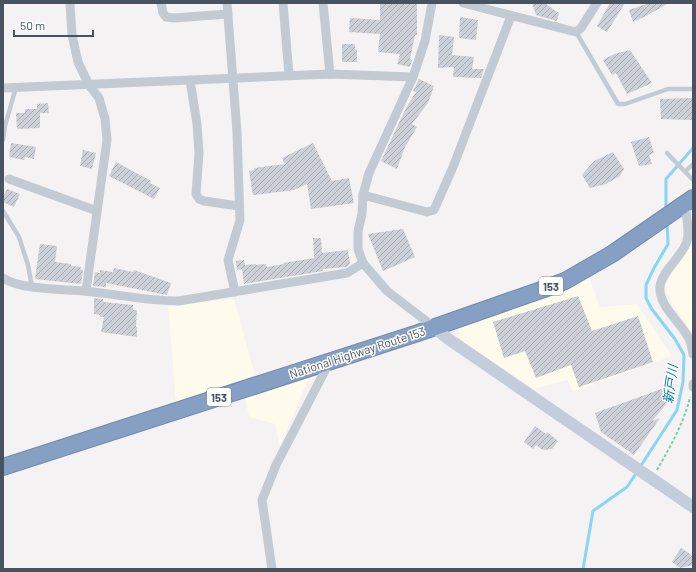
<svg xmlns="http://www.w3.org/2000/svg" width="696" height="572" viewBox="0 0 696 572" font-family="Barlow,'Noto Sans JP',sans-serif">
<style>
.commercial{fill:#fefaec}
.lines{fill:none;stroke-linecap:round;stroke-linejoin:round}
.stream{stroke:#88d6f3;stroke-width:3}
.building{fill:url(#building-hatch)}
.highway-casing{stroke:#718baf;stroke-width:18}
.path{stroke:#73d4ab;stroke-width:2;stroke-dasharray:3 2;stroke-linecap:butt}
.lane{stroke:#c2cbd4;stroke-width:4.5}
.street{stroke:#c2cbd4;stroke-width:9}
.secondary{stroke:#c3cddb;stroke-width:12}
.highway{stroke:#86a0c3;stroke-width:16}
.labels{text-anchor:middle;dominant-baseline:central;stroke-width:3;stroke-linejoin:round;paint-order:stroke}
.shield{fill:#fff;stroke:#7f8790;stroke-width:1}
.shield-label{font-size:11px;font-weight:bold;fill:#485361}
.street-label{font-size:12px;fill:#485361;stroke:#fff}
.water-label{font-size:13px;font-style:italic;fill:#047ca9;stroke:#fff}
</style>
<defs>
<pattern id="building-hatch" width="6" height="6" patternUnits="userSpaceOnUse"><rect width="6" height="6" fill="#cdd0d6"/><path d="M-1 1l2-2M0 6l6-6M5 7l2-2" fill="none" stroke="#a8abb1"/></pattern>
</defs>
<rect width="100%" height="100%" fill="#f4f2f2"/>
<!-- commercial -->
<g class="commercial">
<polygon points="693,218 693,334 672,303 664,286 684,255 690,240"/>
<polygon points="588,275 600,307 637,304 672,356 573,392 567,380 534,389 460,340 458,329 470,324 470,321"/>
<polygon points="234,299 255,375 176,403 168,306"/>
<polygon points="311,373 280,446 275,424 249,417 244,393"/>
</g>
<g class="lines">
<!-- stream -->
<g class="stream">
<polyline points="666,211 666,179 693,148"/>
<polyline points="640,467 677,410 683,382 684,355 675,339 651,308 646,298 646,285 654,268 668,244 667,222"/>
<polyline points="583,569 593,511 627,487 637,472"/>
</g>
</g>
<!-- building -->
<g class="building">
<polygon points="380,3 417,3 417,35 415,35 410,59 412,60 410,67 397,64 400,54 378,52 380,34 349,32 350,18 380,20"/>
<polygon points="532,3 547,3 547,5 559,13 557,21 536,15"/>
<polygon points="610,3 625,3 607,32 597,26"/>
<polygon points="649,3 669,3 646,16 633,22 629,10"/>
<polygon points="460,17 478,20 476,40 459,38"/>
<polygon points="439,35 454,37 452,55 474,57 472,69 484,69 481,78 453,77 454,67 438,68"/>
<polygon points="342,44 355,44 355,49 357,50 357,62 342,62"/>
<polygon points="630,50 652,83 627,94 616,73 612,75 603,60 614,54"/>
<polygon points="419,79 434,86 428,103 412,124 417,127 405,147 397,169 381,161 406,108 416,92 413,91"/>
<polygon points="693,98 693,120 661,119 660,99"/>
<polygon points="48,103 49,113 40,113 40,128 17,129 16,113 25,113 25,109 37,109 37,104"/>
<polygon points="649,137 654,153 649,155 652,164 639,166 631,142"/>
<polygon points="11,143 36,147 34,159 25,157 24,160 9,157"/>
<polygon points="313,143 332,181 349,178 354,203 311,209 307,184 294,190 253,195 249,171 254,170 254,168 285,164 282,158"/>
<polygon points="83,150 96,153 92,169 80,166"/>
<polygon points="613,152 624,169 620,176 606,184 590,188 582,175 594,161"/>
<polygon points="116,162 151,181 150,183 160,188 154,199 109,176"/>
<polygon points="7,189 20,194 14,207 3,202 3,193 5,194"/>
<polygon points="403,229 415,257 383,271 368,234"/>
<polygon points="313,238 321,238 322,253 348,250 350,264 346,267 323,269 323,271 244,284 242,269 237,270 236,261 244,260 245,265 256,264 256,265 266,264 267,267 284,264 283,263 314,258"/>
<polygon points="40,244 57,246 55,262 71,264 71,266 81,267 80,269 83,270 81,284 35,279"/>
<polygon points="114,268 133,272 134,270 171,283 167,295 106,283 106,287 93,286 95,272 100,273 100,270 113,272"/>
<polygon points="578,296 592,331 638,316 653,362 579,387 571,365 536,378 525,351 504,358 493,322"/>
<polygon points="94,298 103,299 103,302 133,305 133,310 137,310 136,327 137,327 137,337 101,332 104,317 100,317 100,315 94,314"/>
<polygon points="664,388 668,402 652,421 660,418 634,455 601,432 595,413"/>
<polygon points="535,426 546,434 547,432 558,441 552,449 543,450 536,445 533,449 524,442"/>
<polygon points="681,548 693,556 693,565 680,568 672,562"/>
</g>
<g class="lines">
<!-- highway casing -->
<g class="highway-casing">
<polyline id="highway" points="3,467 418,333 544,289 565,281 612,254 693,198"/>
</g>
<!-- path -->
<path class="path" d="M657,470C670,447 684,423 690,397"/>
<!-- lane -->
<g class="lane">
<polyline points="576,32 618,104 625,104 668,89 693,89"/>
<polyline points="3,140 5,126 16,87"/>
<polyline points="667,153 693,180"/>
<polyline points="686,171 693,164"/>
<polyline points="3,211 19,237 28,265 32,287"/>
</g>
<!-- street -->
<g class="street">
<polyline points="70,3 72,35 78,62 89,85 99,98 105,119 107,140 86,291"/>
<polyline points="161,3 163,13 166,17 174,18 228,14"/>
<polyline points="227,3 237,132 240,220 228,260 235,292"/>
<polyline points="283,3 289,75"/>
<polyline points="323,3 330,74"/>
<polyline points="432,3 425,41 413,77 369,173 363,195 362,214 358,231 358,249 363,263 387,291 434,327"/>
<polyline points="463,3 576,32 581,28 597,3"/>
<polyline points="190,80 197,124 199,153 196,194 199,199 204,201 239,206"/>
<polyline points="3,88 330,74 413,77"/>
<polyline points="9,179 97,211"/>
<polyline points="363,195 427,212 434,210 453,167 511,16"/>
<path d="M685,204C686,215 690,230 687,241C683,256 663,269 660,286C658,306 680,321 688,337C691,341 692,349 693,354"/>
<path d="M3,278C21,290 62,289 84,291C116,294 147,301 179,301L347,273L363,263"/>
<polyline points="693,384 693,387"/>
<polyline points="272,569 262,500 276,465 330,361"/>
</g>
<!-- secondary -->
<polyline class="secondary" points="434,327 447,338 693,507"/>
<!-- highway -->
<use href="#highway" class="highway"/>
</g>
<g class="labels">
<!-- shield labels -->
<g class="shield">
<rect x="539" y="277" width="24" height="18" rx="3"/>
<rect x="207" y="388" width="24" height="18" rx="3"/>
</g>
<g class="shield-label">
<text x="551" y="286">153</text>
<text x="219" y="397">153</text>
</g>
<!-- street labels -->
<g class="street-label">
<text transform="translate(357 352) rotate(-18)">National Highway Route 153</text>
</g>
<!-- water labels -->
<g class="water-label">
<text transform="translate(670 384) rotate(-82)">新戸川</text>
</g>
</g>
<!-- border -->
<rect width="696" height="572" fill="none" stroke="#485361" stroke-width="8"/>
<!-- scale -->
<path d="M14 30v6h79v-6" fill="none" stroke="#485361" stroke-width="2"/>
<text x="20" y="30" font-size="12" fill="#485361" stroke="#ffffff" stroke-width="3" paint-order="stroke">50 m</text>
</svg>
